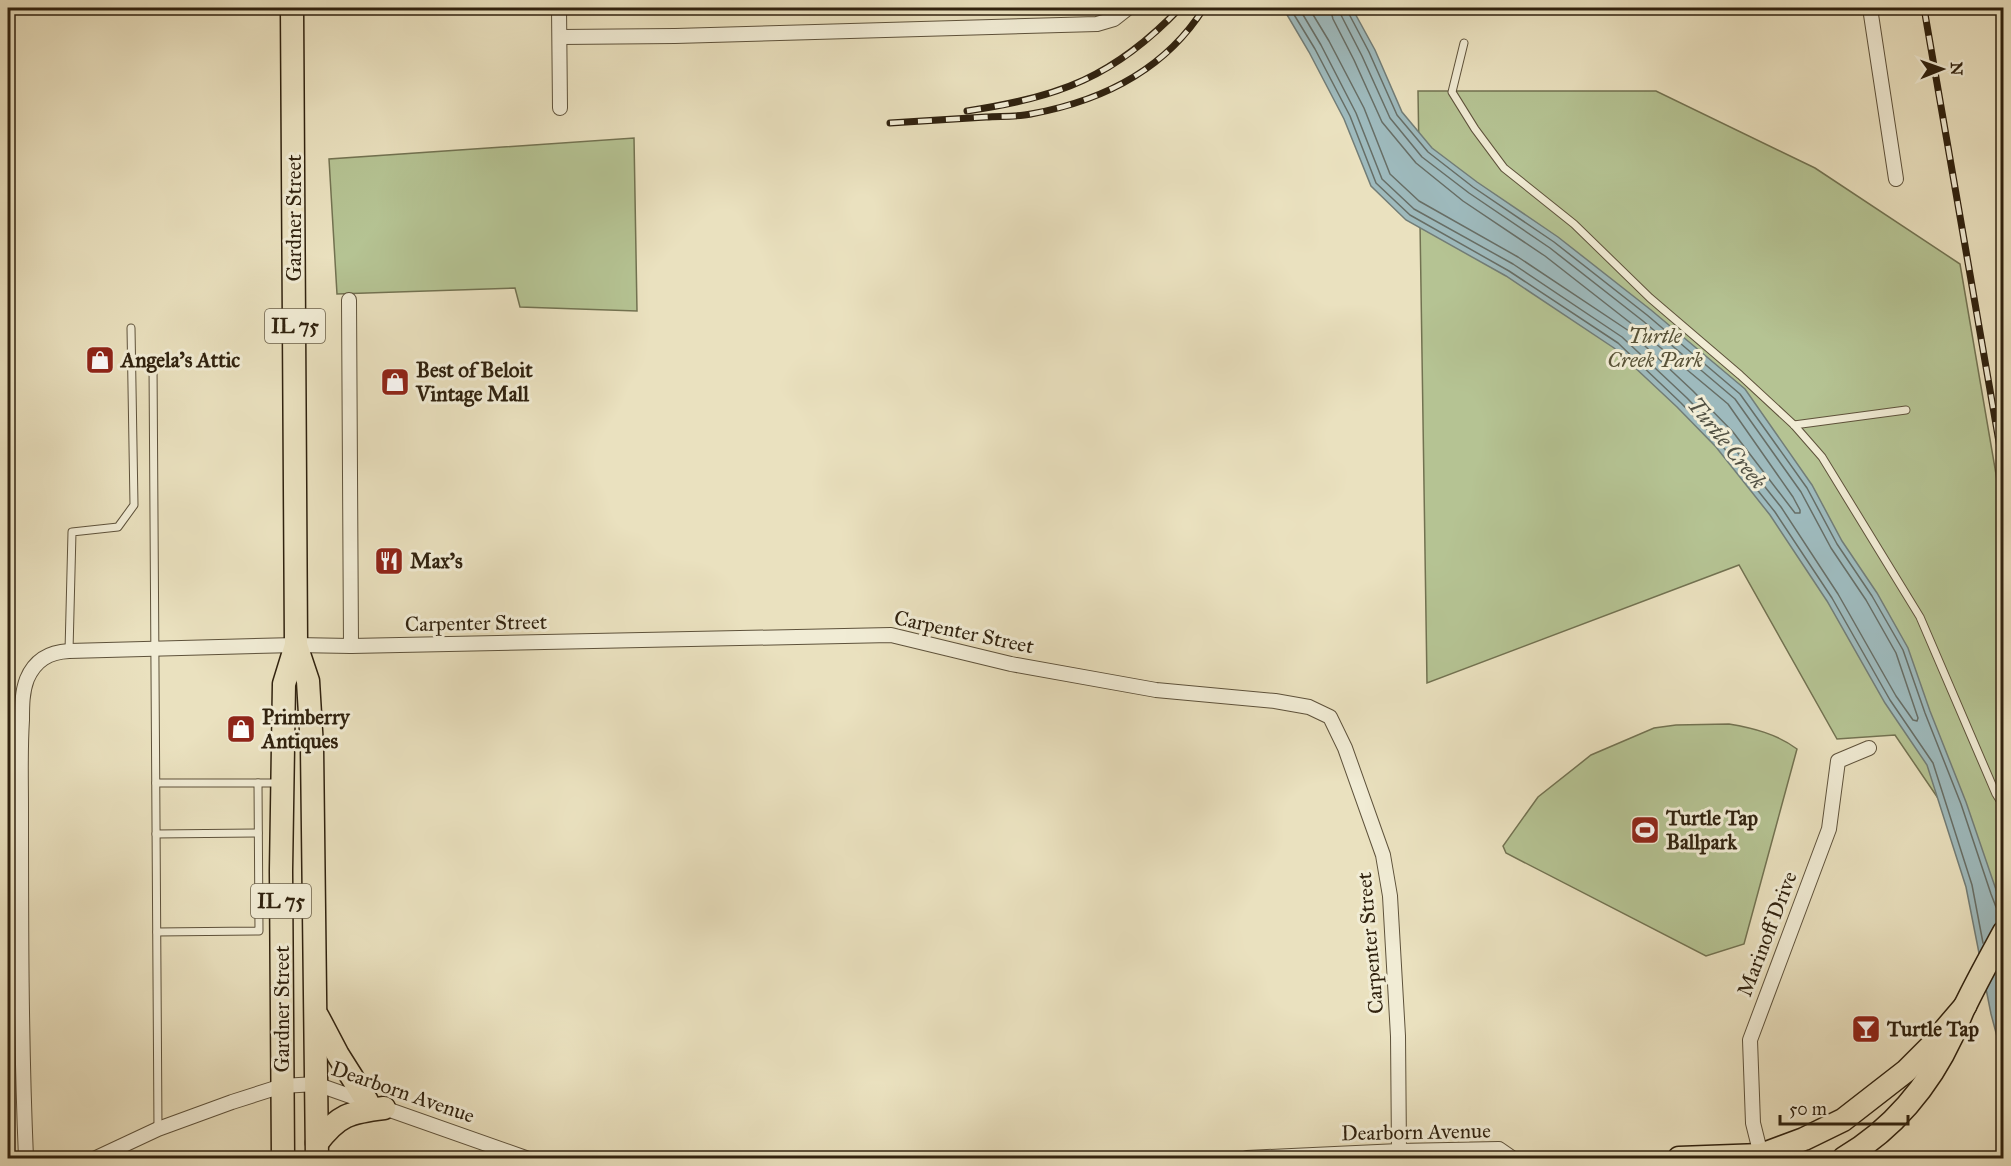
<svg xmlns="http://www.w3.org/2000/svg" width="2011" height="1166" viewBox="0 0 2011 1166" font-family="'IM FELL Great Primer',serif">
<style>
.green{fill:#b5c393;stroke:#727251;stroke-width:1.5}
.water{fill:#9ebabd;stroke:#727d77;stroke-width:1.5}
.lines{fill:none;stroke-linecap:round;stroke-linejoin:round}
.shore{stroke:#676e66;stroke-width:1.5}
.lane-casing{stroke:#5e523b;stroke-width:9}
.street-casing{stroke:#5e523b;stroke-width:16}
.primary-casing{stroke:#30220f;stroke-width:25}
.lane{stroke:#f1ecd5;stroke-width:7}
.street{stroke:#f1ecd5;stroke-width:14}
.primary{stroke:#eae1bf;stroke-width:22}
.rail-casing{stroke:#30220f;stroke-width:7}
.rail{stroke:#f1ecd5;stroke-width:4.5;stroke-dasharray:14;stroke-linecap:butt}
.labels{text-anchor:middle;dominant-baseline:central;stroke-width:6;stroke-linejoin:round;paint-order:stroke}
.shield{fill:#f1ecd5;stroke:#6a5f4a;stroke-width:1.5}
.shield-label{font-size:20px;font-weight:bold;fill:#30220f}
.street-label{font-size:21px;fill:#30220f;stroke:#f1ecd5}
.park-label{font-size:21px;font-style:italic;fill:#585237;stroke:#f1ecd5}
.poi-label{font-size:21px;font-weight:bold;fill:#30220f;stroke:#f1ecd5;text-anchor:start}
.water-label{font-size:22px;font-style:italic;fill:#515043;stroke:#f1ecd5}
</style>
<rect width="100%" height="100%" fill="#eae1bf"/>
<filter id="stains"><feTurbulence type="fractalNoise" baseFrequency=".00333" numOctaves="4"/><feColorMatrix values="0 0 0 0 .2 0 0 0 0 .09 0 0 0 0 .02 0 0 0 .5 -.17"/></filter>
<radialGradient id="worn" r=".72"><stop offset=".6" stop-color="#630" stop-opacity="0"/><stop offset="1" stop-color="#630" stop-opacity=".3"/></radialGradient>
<!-- green -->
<g class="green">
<polygon points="1418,91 1656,91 1815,168 1960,264 2003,515 2004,878 1996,892 1961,832 1895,735 1837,739 1739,565 1427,683"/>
<polygon points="634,138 637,311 520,307 515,288 337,294 329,159"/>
<path d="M1729,724C1753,728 1777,734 1797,749L1744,944L1706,956L1506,853L1503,846L1538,797L1591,755L1654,728L1676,725Z"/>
</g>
<!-- water -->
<polygon class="water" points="1283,8 1352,8 1375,50 1402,112 1432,148 1477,182 1558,237 1651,310 1745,389 1812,485 1842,541 1877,593 1908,648 1930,711 1966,802 2003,910 2003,1059 1991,1014 1966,887 1927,765 1885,703 1827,601 1770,515 1716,447 1677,407 1614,348 1506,276 1406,220 1371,186 1344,119 1309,52"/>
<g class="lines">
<!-- shore -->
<g class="shore">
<polyline points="1290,8 1315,49 1350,116 1376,183 1410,215 1509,271 1618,343 1681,403 1720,443 1775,512 1832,598 1890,700 1933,763 1972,885 1983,943"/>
<polyline points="1299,8 1321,45 1356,113 1382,179 1414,209 1513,264 1622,337 1687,398 1726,438 1781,507 1838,594 1896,696 1913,720 1917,721 1918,718 1896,653 1866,600 1831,548 1801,492 1735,399 1643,321 1550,248 1469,193 1422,157 1390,118 1362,56 1341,15 1339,8"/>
<polyline points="1309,8 1329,41 1364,108 1390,174 1419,201 1518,257 1629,331 1693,391 1733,432 1795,513 1800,513 1800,510 1793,497 1728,404 1637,328 1545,256 1463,201 1416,163 1382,122 1354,60 1333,19 1330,8"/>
<polyline points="1347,8 1348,12 1369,52 1397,115 1428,152 1473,187 1554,242 1647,315 1740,394 1807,488 1837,544 1872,596 1903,650 1925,713 1961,804 1991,894 1996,907 2004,909"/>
</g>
<!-- lane casing -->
<g class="lane-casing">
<g id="lane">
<polyline points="1464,43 1452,92 1475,129 1504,168 1574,224 1650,298 1740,375 1794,425 1822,457 1920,617 1996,794 2004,807"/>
<polyline points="153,364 158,1129"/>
<polyline points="1794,425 1906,410"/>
<polyline points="69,651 72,532 118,527 134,505 131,328"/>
<polyline points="156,783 279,783"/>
<polyline points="156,834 258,833"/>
<polyline points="157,932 259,931 258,783"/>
</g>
</g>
<!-- street casing -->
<g class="street-casing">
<g id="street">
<polyline points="559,8 560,108"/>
<polyline points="1870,8 1896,179"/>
<polyline points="560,37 675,36 1097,24 1114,19 1128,8"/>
<polyline points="349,300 351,646"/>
<polyline points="1761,1155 1753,1123 1750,1040 1829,829 1838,761 1869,748"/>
<path d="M26,1158C21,1041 21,924 21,807C21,778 20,749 22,720C22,706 22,692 27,679C35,660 49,652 69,651L296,645L351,646L891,635L1011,664L1156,690L1275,701L1309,707L1330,717L1345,748L1383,855L1390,896L1398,1036L1399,1151"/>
<polyline points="96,1158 158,1129 232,1102 282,1086 316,1084 526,1158"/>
<polyline points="1247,1158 1399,1151 1499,1149 1512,1158"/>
</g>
</g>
<!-- primary casing -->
<g class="primary-casing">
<g id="primary">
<polyline points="292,8 296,645 308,681 312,747 317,1158"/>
<polyline points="318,1017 338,1055 367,1101"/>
<path d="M317,1143C338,1115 350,1112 384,1108"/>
<polyline points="283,1158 281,871 284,684 296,645"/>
<polyline points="1679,1158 1761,1155 1804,1139 1843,1120 1906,1071 1931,1046 1965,1006"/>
<path d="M1844,1158C1892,1130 1929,1086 1952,1036C1957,1026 1960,1015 1965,1006C1977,981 1991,956 2004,932"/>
</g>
</g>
<!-- lane -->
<use href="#lane" class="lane"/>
<!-- street -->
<use href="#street" class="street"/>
<!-- primary -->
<use href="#primary" class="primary"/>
<!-- rail casing -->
<g class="rail-casing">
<g id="rail">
<polyline points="1924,8 2004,471"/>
<path d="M967,111C1060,97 1114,77 1180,8"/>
<path d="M890,123C922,121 954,119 986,117C1000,116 1017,117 1031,114C1102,101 1165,70 1204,8"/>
</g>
</g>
<!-- rail -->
<use href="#rail" class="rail"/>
</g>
<!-- icons -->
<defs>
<g id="shop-square" transform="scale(1.5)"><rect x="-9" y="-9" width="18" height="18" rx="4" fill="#8f2418" stroke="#f1ecd5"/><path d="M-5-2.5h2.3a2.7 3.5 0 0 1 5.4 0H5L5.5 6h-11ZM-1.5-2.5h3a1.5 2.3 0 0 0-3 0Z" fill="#fff"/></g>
<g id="restaurant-square" transform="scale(1.5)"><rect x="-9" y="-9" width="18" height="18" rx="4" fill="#8f2418" stroke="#f1ecd5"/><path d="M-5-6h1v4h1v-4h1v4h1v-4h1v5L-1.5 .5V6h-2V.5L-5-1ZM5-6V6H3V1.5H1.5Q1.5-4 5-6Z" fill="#fff"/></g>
<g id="stadium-square" transform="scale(1.5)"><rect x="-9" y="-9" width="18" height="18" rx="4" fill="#8f2418" stroke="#f1ecd5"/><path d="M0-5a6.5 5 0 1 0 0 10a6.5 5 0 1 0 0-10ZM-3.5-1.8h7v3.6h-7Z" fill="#fff"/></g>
<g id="bar-square" transform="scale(1.5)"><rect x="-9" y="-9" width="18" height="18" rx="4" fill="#8f2418" stroke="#f1ecd5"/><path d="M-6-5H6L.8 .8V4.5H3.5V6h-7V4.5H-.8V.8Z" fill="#fff"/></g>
</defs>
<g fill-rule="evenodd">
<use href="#shop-square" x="100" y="360"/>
<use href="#shop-square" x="395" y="382"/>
<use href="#restaurant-square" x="389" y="561"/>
<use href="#shop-square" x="241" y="729"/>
<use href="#stadium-square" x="1645" y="830"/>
<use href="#bar-square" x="1866" y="1029"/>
</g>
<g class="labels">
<!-- shield labels -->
<g class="shield">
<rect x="265" y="309" width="60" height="34" rx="4.5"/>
<rect x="251" y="884" width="60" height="34" rx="4.5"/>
</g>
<g class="shield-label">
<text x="295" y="326">IL 75</text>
<text x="281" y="901">IL 75</text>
</g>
<!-- street labels -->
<g class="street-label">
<text transform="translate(294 218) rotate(-90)">Gardner Street</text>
<text transform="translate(476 623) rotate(-1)">Carpenter Street</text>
<text transform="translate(964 632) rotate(12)">Carpenter Street</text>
<text transform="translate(1767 934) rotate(-69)">Marinoff Drive</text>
<text transform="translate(1370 943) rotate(-95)">Carpenter Street</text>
<text transform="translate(282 1009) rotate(-90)">Gardner Street</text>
<text transform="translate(403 1092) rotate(19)">Dearborn Avenue</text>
<text transform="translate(1416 1132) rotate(-1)">Dearborn Avenue</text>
</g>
<!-- park labels -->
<g class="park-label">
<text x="1655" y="336">Turtle<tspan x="1655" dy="24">Creek Park</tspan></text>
</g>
<!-- poi labels -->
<g class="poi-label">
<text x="121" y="360">Angela's Attic</text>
<text x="416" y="370">Best of Beloit<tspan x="416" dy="24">Vintage Mall</tspan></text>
<text x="410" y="561">Max's</text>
<text x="262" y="717">Primberry<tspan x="262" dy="24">Antiques</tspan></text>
<text x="1666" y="818">Turtle Tap<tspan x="1666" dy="24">Ballpark</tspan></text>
<text x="1887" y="1029">Turtle Tap</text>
</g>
<!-- water labels -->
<g class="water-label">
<text transform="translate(1727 443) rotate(51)">Turtle Creek</text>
</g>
</g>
<!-- margin -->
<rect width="2011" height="1166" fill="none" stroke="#eae1bf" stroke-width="30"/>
<rect x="9" y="9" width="1993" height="1148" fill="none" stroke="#30220f" stroke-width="3"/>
<rect x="15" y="15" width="1981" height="1136" fill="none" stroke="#30220f" stroke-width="1.5"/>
<!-- north arrow -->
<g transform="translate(1942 69) rotate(89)" stroke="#f1ecd5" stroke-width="4.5" paint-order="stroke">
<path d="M0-4.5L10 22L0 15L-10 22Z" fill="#30220f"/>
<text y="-9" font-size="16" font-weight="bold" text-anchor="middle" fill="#30220f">N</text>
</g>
<!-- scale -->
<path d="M1780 1115v9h128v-9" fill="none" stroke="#30220f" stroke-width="3"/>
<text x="1789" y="1115" font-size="18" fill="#30220f" stroke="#f1ecd5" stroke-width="4.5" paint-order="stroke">50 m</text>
<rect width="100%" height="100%" filter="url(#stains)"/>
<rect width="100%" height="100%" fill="url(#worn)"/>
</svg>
